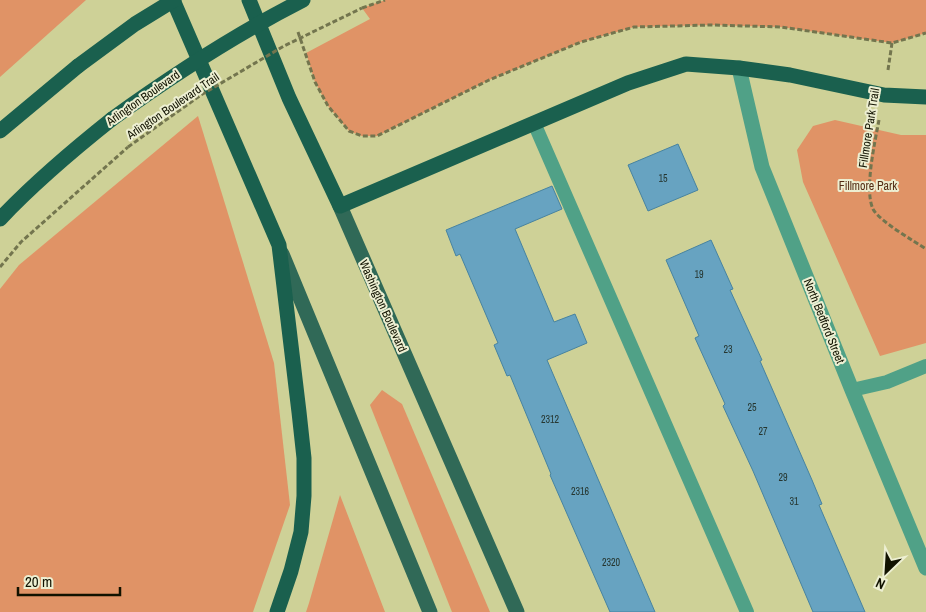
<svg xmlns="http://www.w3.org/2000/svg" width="926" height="612" viewBox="0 0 926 612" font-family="'Archivo Narrow',sans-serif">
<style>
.green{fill:#e09366}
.building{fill:#67a3c1;stroke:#4783a0}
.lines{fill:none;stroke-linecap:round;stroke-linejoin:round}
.path{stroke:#73754e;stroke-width:3;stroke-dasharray:5 2.5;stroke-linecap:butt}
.service{stroke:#50a187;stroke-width:14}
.minor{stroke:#50a187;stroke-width:15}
.primary{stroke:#306957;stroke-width:15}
.trunk{stroke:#1a604e;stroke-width:15}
.path-bridge{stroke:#73754e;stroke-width:3;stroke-dasharray:5 2.5;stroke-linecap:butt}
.trunk-bridge{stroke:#1a604e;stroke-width:15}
.labels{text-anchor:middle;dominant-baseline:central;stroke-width:4;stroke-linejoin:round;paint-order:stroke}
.number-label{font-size:10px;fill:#263630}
.street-label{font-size:12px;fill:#111200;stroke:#edefd2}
.park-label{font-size:12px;fill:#542d15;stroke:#edefd2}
</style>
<rect width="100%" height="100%" fill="#ced197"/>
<!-- green -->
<g class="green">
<polygon points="0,0 86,0 0,77"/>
<polygon points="385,0 926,0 926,33 892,43 781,27 712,25 634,27 581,42 489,80 377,136 362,136 349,131 328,106 315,82 306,53 370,19 362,8"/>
<polygon points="198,116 274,363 290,505 253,612 0,612 0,289 19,265"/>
<polygon points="835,120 901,135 926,135 926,343 880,356 803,182 797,150 813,126"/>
<polygon points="382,390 402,404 490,612 452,612 370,405"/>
<polygon points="340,495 385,612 306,612 309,603"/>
</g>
<!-- building -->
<g class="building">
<polygon points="678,144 698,190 648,211 628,165"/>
<polygon points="552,186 562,209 515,229 554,322 575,314 587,343 547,360 655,612 610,612 550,475 551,474 510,375 507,376 494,345 498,343 460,254 456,256 446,230"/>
<polygon points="711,240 733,289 730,290 762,360 760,361 812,480 822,504 819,505 865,612 813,612 753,471 723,406 725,404 695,338 699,336 666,260"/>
</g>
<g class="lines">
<!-- path -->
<g class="path">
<polyline points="362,8 385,0"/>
<polyline points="298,32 315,82 328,106 349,131 362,136 377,136 489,80 581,42 634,27 712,25 781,27 892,43 926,33"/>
<polyline points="888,70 892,43"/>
<path d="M879,120C875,142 864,190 873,209C879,221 914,241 926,249"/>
<polyline points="0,267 21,242 128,147"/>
</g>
<!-- service -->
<g class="service">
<polyline points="534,123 747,612"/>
<polyline points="852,390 887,382 926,366"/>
</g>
<!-- minor -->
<polyline class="minor" points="739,68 762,167 852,390 926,568"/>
<!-- primary -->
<g class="primary">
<polyline points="340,206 517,612"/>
<polyline points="282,254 430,612"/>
</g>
<!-- trunk -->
<g class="trunk">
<polyline points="173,0 279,245 299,412 304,458 304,496 301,532 291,571 277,612"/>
<polyline points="249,0 289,98 340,206 628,83 686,64 739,68 790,75 884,95 926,97"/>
<polyline points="0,131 78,66"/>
<path d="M0,219C35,182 73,150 112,119"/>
</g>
<!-- path-bridge -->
<polyline class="path-bridge" points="128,147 201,95 284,46 362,8"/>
<!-- trunk-bridge -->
<g class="trunk-bridge">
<polyline points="78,66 135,24 174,0"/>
<path d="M112,119C173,75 236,34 303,0"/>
</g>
</g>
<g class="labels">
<!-- number labels -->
<g class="number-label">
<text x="663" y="178">15</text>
<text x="699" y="274">19</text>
<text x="728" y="349">23</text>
<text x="752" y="407">25</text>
<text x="550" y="419">2312</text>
<text x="763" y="431">27</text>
<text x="783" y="477">29</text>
<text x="580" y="491">2316</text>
<text x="794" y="501">31</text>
<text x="611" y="562">2320</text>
</g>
<!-- street labels -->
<g class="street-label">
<text transform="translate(143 98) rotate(-35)">Arlington Boulevard</text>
<text transform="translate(173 106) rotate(-34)">Arlington Boulevard Trail</text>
<text transform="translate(869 128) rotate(-81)">Fillmore Park Trail</text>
<text transform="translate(383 306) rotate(66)">Washington Boulevard</text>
<text transform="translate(824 321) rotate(68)">North Bedford Street</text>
</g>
<!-- park labels -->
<g class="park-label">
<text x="868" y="186">Fillmore Park</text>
</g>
</g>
<!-- north arrow -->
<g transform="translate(886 572) rotate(205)" stroke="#edefd2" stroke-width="4" paint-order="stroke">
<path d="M0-4L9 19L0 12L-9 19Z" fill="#111200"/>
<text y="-8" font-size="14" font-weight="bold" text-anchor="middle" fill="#111200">N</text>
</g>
<!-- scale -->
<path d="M18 587v8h102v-8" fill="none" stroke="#111200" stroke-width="2.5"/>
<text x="25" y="587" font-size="15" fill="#111200" stroke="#edefd2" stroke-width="4" paint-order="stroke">20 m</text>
</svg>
